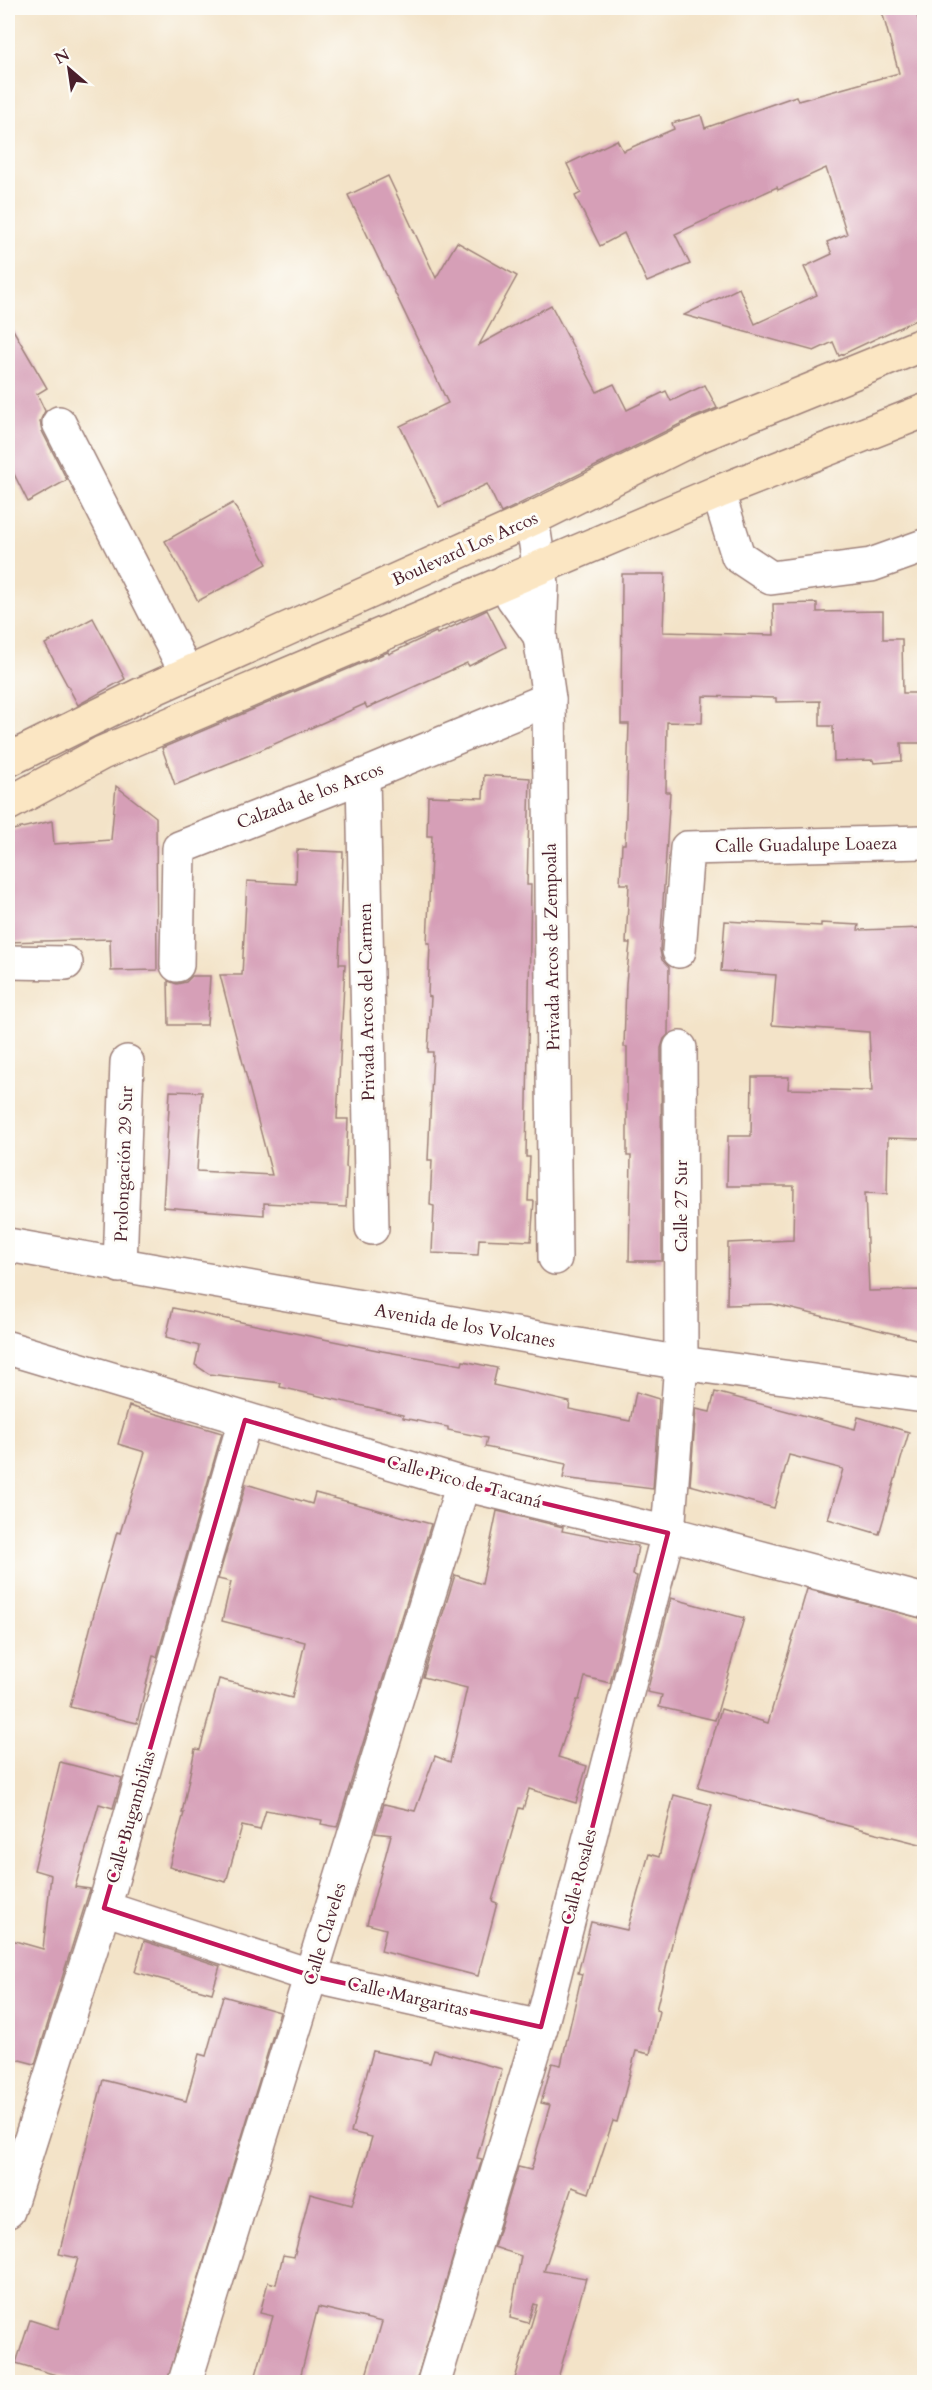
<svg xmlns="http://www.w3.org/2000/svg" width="932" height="2390" viewBox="0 0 932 2390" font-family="Cardo,serif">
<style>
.building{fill:#d69fb7}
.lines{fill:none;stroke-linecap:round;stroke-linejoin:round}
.minor-casing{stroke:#9e817a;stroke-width:36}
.tertiary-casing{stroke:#9e817a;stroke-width:36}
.secondary-casing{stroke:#9e817a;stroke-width:36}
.minor{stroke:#fff;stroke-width:33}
.tertiary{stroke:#fff;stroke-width:33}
.secondary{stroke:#fbe6c3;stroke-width:33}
.marked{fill:none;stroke:#c2185b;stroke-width:4.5;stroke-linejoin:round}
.labels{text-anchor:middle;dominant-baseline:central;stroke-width:6;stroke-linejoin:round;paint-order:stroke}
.street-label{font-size:18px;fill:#4a1f2b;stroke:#fdfcf7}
</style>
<rect width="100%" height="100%" fill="#fdfcf7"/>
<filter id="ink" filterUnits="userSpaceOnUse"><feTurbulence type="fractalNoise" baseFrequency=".0167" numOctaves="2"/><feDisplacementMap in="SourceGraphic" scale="12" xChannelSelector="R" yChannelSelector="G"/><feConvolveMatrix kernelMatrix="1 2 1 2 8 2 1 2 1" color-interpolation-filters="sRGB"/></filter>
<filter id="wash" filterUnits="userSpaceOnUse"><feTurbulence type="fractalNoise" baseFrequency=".008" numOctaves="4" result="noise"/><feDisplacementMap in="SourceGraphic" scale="24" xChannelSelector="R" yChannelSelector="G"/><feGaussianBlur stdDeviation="1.35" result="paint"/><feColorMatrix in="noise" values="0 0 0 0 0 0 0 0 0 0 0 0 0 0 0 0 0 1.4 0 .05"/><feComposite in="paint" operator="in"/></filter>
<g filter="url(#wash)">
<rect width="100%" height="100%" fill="#f3e3c8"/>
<g id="blocks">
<!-- building -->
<g class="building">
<polygon points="881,8 915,8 924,41 924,316 839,356 833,342 814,351 684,315 739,288 755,324 817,295 804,267 832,254 827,242 847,234 826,168 778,190 777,187 675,234 690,264 647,282 624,233 600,246 575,196 581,193 567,164 617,140 623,151 674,129 672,123 701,115 705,128 796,96 798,101 899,73"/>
<polygon points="388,176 436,278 457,242 517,276 479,345 551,305 597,392 614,384 627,410 666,391 671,401 705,385 717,408 690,419 501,513 487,484 439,507 400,426 448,403 348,195"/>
<polygon points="8,321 47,388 37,394 45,411 40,421 42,431 67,480 28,502 8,462"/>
<polygon points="233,503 267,564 198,601 165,541"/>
<polygon points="622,574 665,574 663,632 774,635 773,604 817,603 817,612 883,611 883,639 902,639 903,693 924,693 924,743 901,743 902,761 874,763 873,760 834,761 833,726 820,726 820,701 776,702 776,698 703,696 702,723 667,722 666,792 670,792 660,950 662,960 669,967 668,1035 664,1039 661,1048 662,1261 629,1261 631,1156 627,1156 627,1047 624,1047 626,983 630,943 626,943 629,884 620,884 622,844 625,844 629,724 621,724"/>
<polygon points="487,610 506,647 469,666 467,663 367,708 365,704 247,756 175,785 162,748 388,652 389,654 436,632 437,634"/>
<polygon points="93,618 125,679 78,705 45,644"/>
<polygon points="484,775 530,778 527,885 531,885 526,1157 530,1157 528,1201 534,1201 531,1241 479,1239 478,1255 432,1253 434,1206 430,1205 432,1160 428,1160 433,1052 428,1052 431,997 428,996 430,943 427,943 432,836 427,836 428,796 483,798"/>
<polygon points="116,786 156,817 157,970 111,971 110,939 8,942 8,831 52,821 54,844 111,840"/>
<polygon points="297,850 343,852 339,964 345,964 337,1119 348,1119 346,1167 348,1168 346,1207 264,1203 264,1215 163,1207 170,1091 202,1092 197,1171 272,1175 220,975 242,975 247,881 296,884"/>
<polygon points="725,921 821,926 821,923 859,925 858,930 924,928 924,1139 888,1138 887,1194 865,1193 869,1291 924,1290 924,1341 772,1304 727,1305 728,1243 793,1240 794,1186 727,1186 728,1136 751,1136 752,1077 789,1077 788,1089 872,1091 869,1032 772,1025 776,975 721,971"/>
<polygon points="192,976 210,976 207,1025 169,1025 168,981 177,984 186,982"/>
<polygon points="173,1308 382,1351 462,1365 463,1361 497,1368 493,1385 570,1402 569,1409 630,1421 636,1392 659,1399 653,1489 563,1478 566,1464 485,1447 487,1438 448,1430 448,1427 403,1418 403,1415 280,1387 281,1383 209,1374 195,1365 199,1346 166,1337"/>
<polygon points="715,1392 855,1429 858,1417 909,1432 879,1534 828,1519 843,1469 789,1455 774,1508 690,1485 696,1409 710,1412"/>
<polygon points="129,1406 222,1433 157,1657 153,1656 137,1723 70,1707 97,1602 117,1532 120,1533 145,1452 118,1444"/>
<polygon points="246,1484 312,1504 315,1493 431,1524 337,1827 321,1824 322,1820 266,1810 260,1830 242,1826 226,1882 169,1867 184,1813 182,1813 195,1749 200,1750 219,1679 292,1698 305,1642 222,1621 231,1582 218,1579"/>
<polygon points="497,1511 563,1527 562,1531 638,1546 633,1575 637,1576 610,1683 585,1677 579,1700 577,1700 558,1757 587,1766 576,1803 529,1789 523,1809 519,1808 492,1901 497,1903 478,1976 381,1951 386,1929 367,1924 391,1835 375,1833 384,1804 415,1811 435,1756 450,1762 467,1688 423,1677 455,1575 482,1584"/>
<polygon points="807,1589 924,1619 924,1845 698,1788 721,1709 768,1723"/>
<polygon points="671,1598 744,1618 715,1720 659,1707 662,1695 647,1692"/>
<polygon points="60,1762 122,1778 113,1808 99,1804 75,1887 90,1889 35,2064 8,2057 8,1939 43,1949 51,1875 34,1870"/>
<polygon points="674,1795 712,1805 674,1935 656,2010 659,2011 650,2054 636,2051 617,2122 613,2121 589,2193 572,2187 544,2271 586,2278 557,2382 514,2382 537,2305 534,2304 528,2323 510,2318 521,2256 494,2247 518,2167 531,2170 550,2105 541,2103 552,2063 561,2065 582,1974 578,1973 591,1922 627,1930 649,1854 659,1857"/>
<polygon points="144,1941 220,1966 212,1993 135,1972"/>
<polygon points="223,1996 280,2012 167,2382 79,2382 16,2363 30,2320 58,2329 78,2258 59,2254 103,2080 186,2101 199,2054 206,2056"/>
<polygon points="434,2050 502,2069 477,2158 482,2159 416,2382 364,2382 382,2322 318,2307 299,2382 254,2382 273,2316 260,2313 268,2282 276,2284 283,2255 294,2257 310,2194 352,2205 372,2137 351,2132 373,2051 430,2063"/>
</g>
</g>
</g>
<g filter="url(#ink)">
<use href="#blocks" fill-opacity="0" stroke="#9e817a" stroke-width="1.5"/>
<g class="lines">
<!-- minor casing -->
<g class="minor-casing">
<g id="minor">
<polyline points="59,423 187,674"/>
<polyline points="718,492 738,556 771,578 871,565 924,546"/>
<polyline points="532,519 542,584 540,636 549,699 555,1258"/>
<polyline points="506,581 513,598 540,636"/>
<polyline points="363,776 372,1228"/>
<polyline points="679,951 687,848 924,842"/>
<polyline points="8,962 66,963"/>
<polyline points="177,965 179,848 363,776 549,699"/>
<polyline points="120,1266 127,1062"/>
<polyline points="104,1908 312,1976 541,2027"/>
<polyline points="8,2211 104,1908 245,1420"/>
<polyline points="185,2382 463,1484"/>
<polyline points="434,2382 541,2027 668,1533 681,1363 680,1048"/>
</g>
</g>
<!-- tertiary casing -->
<g class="tertiary-casing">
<g id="tertiary">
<polyline points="8,1245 681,1363 924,1396"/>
<polyline points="8,1348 463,1484 668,1533 924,1601"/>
</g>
</g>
<!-- secondary casing -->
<g class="secondary-casing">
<g id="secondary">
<polyline points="8,760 142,694 532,519 698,436 924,344"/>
<polyline points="8,804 102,753 718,492 924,411"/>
</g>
</g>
<!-- minor -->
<use href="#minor" class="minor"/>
<!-- tertiary -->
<use href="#tertiary" class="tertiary"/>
<!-- secondary -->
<use href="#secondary" class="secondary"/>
</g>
</g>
<!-- marked area -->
<path class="marked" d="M245,1420L463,1484L668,1533L541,2027L312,1976L104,1908Z"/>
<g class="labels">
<!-- street labels -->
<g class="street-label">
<text transform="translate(465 549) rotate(-24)">Boulevard Los Arcos</text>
<text transform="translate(310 796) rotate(-21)">Calzada de los Arcos</text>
<text transform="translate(806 845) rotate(-1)">Calle Guadalupe Loaeza</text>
<text transform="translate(552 947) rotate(-91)">Privada Arcos de Zempoala</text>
<text transform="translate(367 1002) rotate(-91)">Privada Arcos del Carmen</text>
<text transform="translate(124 1164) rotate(-88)">Prolongación 29 Sur</text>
<text transform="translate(681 1206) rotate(-90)">Calle 27 Sur</text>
<text transform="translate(465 1326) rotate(10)">Avenida de los Volcanes</text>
<text transform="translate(464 1482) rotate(15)">Calle Pico de Tacaná</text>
<text transform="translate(131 1817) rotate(-74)">Calle Bugambilias</text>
<text transform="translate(579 1877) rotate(-76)">Calle Rosales</text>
<text transform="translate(325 1934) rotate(-73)">Calle Claveles</text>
<text transform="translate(408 1997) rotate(13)">Calle Margaritas</text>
</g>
</g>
<!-- margin -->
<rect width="932" height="2390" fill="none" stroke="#fdfcf7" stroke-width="30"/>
<!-- north arrow -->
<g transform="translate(69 69) rotate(331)" stroke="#fdfcf7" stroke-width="4.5" paint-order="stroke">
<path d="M0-4.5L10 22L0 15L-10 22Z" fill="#4a1f2b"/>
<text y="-9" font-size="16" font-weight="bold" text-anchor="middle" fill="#4a1f2b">N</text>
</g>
</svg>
